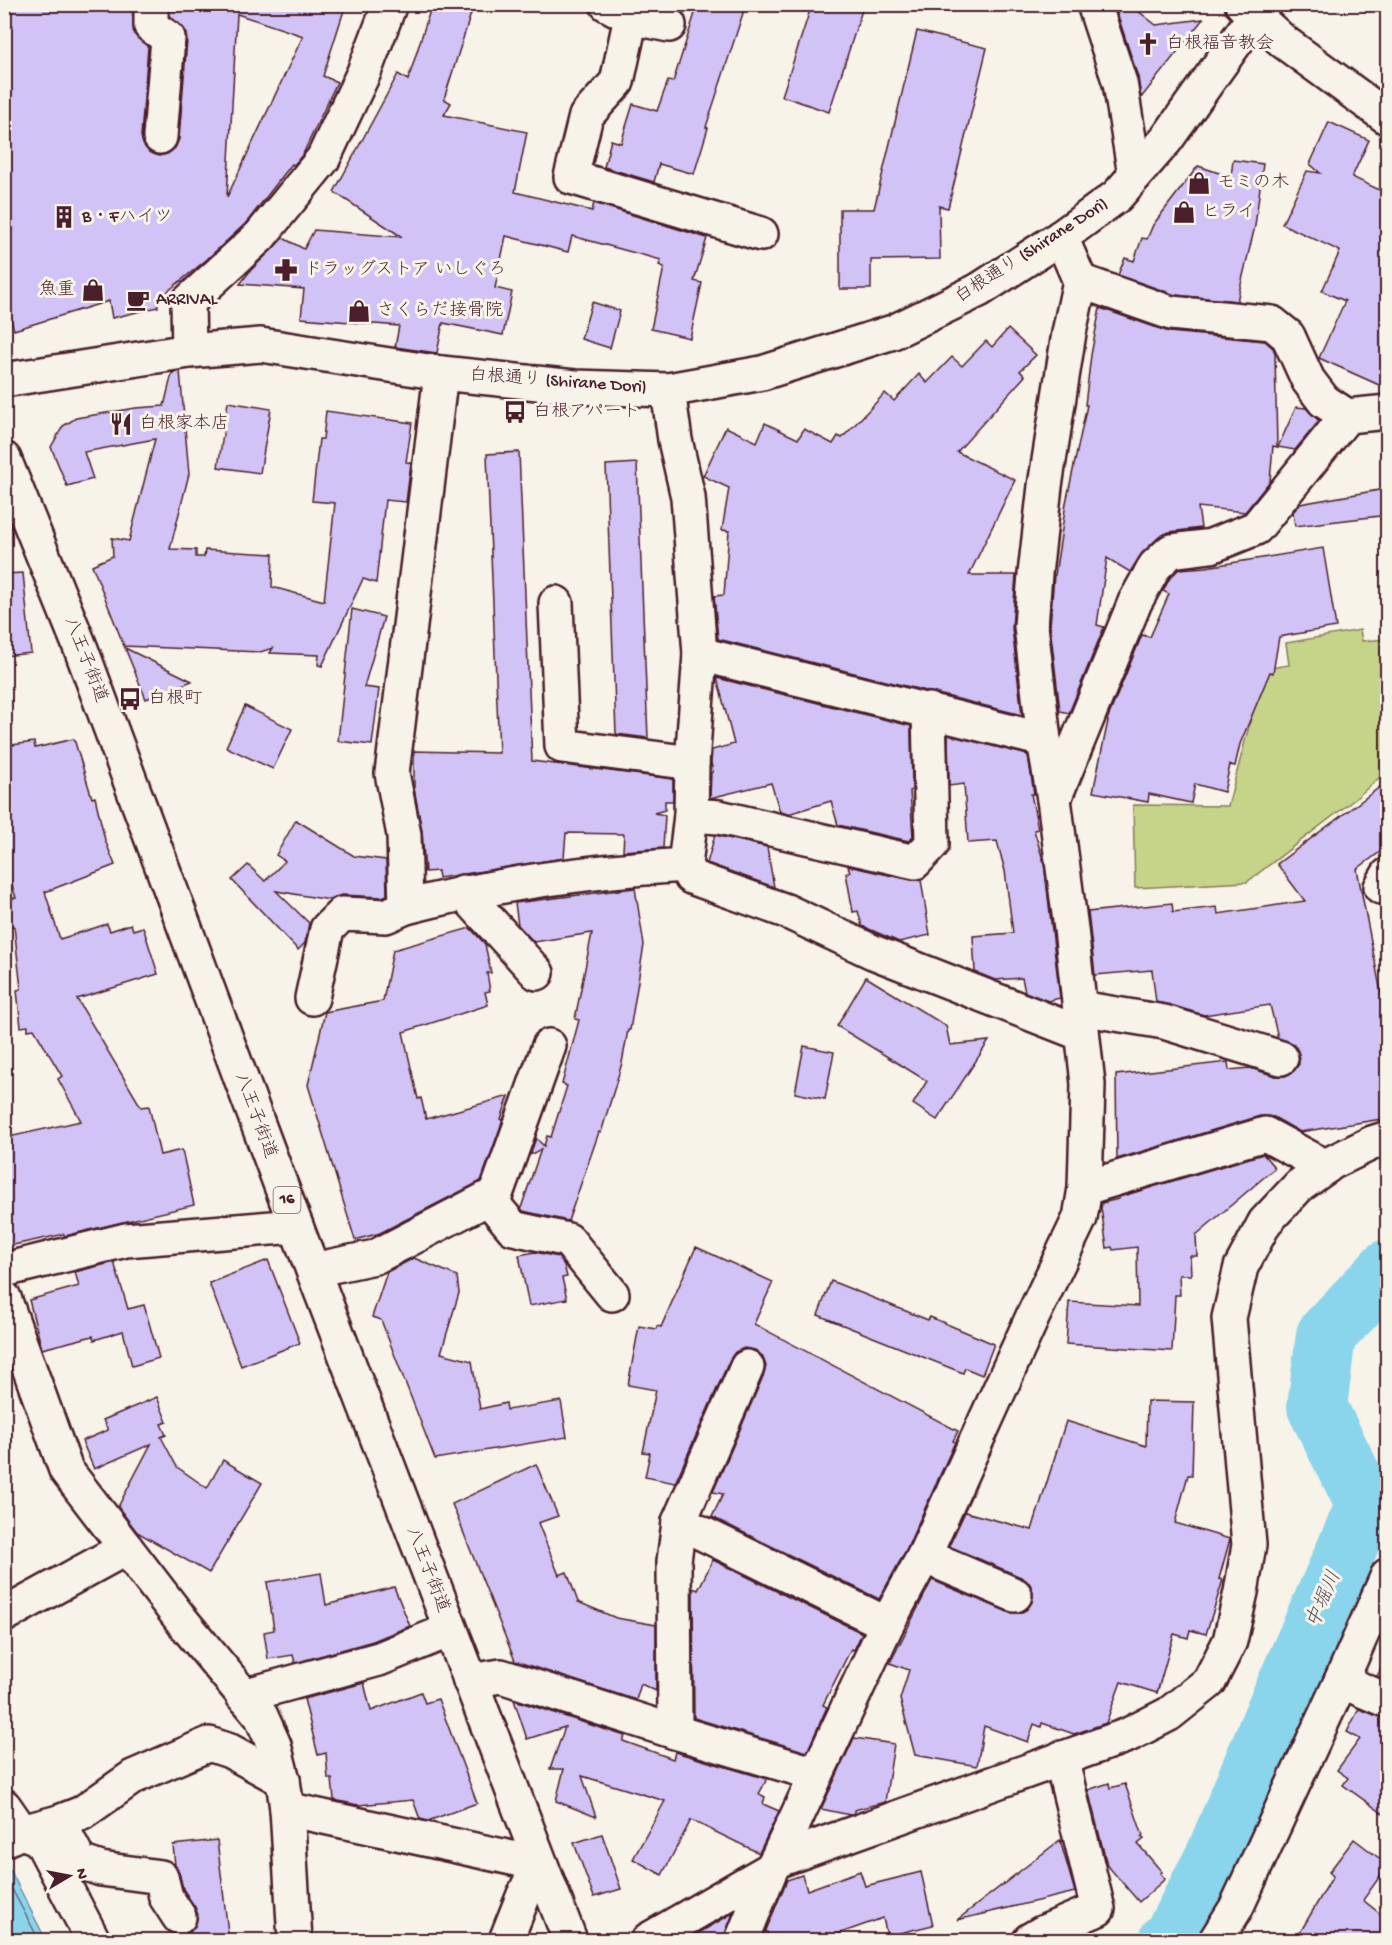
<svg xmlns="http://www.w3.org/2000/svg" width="1392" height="1945" viewBox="0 0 1392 1945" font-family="'Gochi Hand','Klee One',sans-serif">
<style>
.green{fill:#c5d488;stroke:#887a5a;stroke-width:1.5}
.water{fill:#8bd5ec;stroke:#718c9f;stroke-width:1.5}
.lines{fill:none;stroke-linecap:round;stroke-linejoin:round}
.shore{stroke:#646878;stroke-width:1.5}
.river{stroke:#8bd5ec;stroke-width:60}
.building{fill:#d1c3f5;stroke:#4a1f2b;stroke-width:1.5;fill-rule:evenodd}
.minor-casing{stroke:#4a1f2b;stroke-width:38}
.highway-casing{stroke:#4a1f2b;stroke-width:38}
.minor{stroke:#f7f3e8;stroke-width:33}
.highway{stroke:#f7f3e8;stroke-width:33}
.labels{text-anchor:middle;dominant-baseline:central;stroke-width:6;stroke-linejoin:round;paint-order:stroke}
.shield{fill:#f7f3e8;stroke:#7e5f64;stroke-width:1.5}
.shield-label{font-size:16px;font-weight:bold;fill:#4a1f2b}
.poi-label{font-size:18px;fill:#4a1f2b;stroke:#f7f3e8;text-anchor:start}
.street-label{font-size:18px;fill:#4a1f2b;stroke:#f7f3e8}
.water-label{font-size:20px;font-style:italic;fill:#5a4c5b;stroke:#f7f3e8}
</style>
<rect width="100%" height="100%" fill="#f7f3e8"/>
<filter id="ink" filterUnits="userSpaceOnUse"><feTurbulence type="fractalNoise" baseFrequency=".0167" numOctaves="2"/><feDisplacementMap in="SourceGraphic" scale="12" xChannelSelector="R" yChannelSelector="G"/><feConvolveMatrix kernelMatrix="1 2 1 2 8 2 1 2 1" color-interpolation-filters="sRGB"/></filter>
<g filter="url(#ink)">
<!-- green -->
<polygon class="green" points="1360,630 1362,641 1387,639 1387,771 1355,799 1247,882 1135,888 1133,805 1228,806 1264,669 1289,665 1286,643"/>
<!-- water -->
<polygon class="water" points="5,1860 46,1940 5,1940"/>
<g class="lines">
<!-- shore -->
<polyline class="shore" points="4,1874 39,1940"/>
<!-- river -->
<polyline class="river" points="1169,1940 1172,1939 1215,1857 1276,1710 1366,1505 1317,1407 1326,1335 1388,1269"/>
</g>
<!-- building -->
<g class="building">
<path d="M4,4H108L132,7L134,34L148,47L141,136L143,144L149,152L159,156L167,154L175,148L179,139L187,40L185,30L170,16V10L178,11V4H346L323,76L337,82L303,154L294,165L292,164L246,223L205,261L157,300L158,307L112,318L109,301L14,330L9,312L4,313ZM237,14L303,36L227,197Z"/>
<polygon points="432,4 474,4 444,99 451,103 444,115 527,132 515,192 592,211 594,203 707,238 694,281 702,283 690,338 651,329 664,267 659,265 661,260 572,236 568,252 506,236 495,288 512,292 503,335 443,323 437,353 395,347 399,326 301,318 304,289 240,284 250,271 283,238 304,249 314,230 402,237 334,192 398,74 408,80"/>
<polygon points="698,4 746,4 706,127 708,128 694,174 659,164 654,182 604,167 611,140 621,143 633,104 657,111 668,81 673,82"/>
<polygon points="812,4 864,4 829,112 782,96"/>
<polygon points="1114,4 1129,4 1156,25 1203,19 1141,98 1138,77"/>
<polygon points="917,31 987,48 948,208 939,206 940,259 871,260 871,289 840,289 840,209 874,209"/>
<polygon points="1329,122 1369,140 1352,177 1388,194 1388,389 1319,358 1345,301 1322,291 1340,251 1282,224 1307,171 1320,173 1310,164"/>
<polygon points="1233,160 1263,164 1255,226 1237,301 1175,295 1118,275 1125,258 1134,261 1142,238 1147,239 1153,225 1198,166 1231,177"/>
<polygon points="592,302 620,311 610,348 581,339"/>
<polygon points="1100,308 1169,332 1265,341 1273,348 1275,353 1277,447 1273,446 1270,481 1245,512 1198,507 1201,528 1169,532 1159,537 1142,553 1130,572 1107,558 1097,625 1104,627 1069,713 1060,711 1050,626 1054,575 1055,575 1066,503 1087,405 1085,405 1091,355"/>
<polygon points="1008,329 1036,355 1020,371 1025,376 957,452 1015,480 969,575 1016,575 1012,628 1022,715 718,639 714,596 724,595 729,531 722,530 729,488 703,476 726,427 757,442 765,423 798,439 804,429 833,444 838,436 842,438 885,393 894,401 919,374 927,383 952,357 962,366 986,341 992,347"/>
<polygon points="180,371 189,474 170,549 196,550 196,557 204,557 205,550 273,554 272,587 324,601 335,503 312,501 319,439 323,439 326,411 412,423 406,462 411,463 406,502 385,500 376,583 363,579 322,666 318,665 319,655 270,653 273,648 260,652 124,646 92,565 113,556 112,538 129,541 155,439 84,452 93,479 67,486 51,447 63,426 76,418 136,408 164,406 172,373"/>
<polygon points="228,402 271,409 260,473 218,467"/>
<polygon points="1296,407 1306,408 1319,421 1295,450 1278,447"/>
<polygon points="519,452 532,761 673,779 673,801 665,801 665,810 654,813 665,815 663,848 623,851 624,834 566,833 564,858 439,878 438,871 425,872 422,831 414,788 414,751 499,753 487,454"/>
<polygon points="637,463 648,738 616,734 606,465"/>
<polygon points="1385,489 1388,515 1295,526 1293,512 1300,504"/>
<polygon points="1323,548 1336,627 1279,637 1273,673 1270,672 1240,744 1235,766 1230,765 1224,792 1195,784 1191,803 1149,794 1148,802 1093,792 1108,721 1107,720 1142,635 1150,637 1169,594 1163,591 1170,578 1179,569 1206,567"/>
<polygon points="23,573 31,653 4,656 4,574"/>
<polygon points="352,609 384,617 364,687 379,689 372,745 338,741"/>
<polygon points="125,648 192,681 146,699"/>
<polygon points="717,678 911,726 912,790 910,791 913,837 909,841 838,825 831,801 788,814 780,812 771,783 710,798 711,772 713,772 711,763 712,750 734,744"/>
<polygon points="245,706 292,729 273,769 226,747"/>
<polygon points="948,735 1028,755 1034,794 1031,794 1038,829 1034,830 1044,863 1060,998 1048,1001 1025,992 1022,978 995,980 975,972 973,936 1013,933 1005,871 997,841 968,843 964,784 949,786"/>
<polygon points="74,739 92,798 95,797 105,840 115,865 45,892 60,939 107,924 110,931 131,924 133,930 143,927 158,974 77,999 141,1107 149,1106 160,1155 182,1150 194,1205 65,1236 64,1234 4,1247 4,1138 81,1121 58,1079 62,1076 34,1029 28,1030 28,1026 21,1027 17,990 21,989 14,926 4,927 4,898 16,898 4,860 4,746 34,742 35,748"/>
<polygon points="1388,781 1388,846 1357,869 1383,1003 1388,1008 1388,1118 1300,1132 1274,1117 1260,1116 1117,1159 1116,1075 1228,1062 1229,1070 1250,1068 1275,1076 1285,1076 1294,1071 1299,1064 1299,1054 1294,1045 1278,1038 1270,1005 1204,1015 1156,1002 1152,970 1095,975 1088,912 1172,903 1173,912 1217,907 1218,914 1305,901 1277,864"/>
<polygon points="296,820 354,856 386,860 387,895 382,897 342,895 330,900 276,891 309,923 305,943 298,950 232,880 248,865 265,881 285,861 276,855"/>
<polygon points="715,835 767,847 774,887 707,863"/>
<polygon points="848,866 911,880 921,880 930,935 899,942 862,926 858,911 853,912 846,873 850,872"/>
<polygon points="635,888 644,945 630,1030 628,1030 622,1063 601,1133 599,1132 568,1221 523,1211 521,1208 541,1149 530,1155 536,1138 544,1146 547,1136 551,1137 567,1086 562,1084 579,1020 575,1019 592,933 534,942 518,925 515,903"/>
<polygon points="470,928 485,944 491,973 487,973 490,991 485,992 488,1005 403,1032 418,1099 421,1098 426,1119 509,1096 501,1119 503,1120 481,1181 380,1233 355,1240 308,1085 325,1012 383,1001 393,950"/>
<polygon points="866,977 946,1026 950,1045 989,1041 937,1120 913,1104 927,1081 837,1026"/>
<polygon points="804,1046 834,1052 825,1099 795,1093"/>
<polygon points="1263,1154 1275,1168 1196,1235 1197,1256 1190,1256 1191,1275 1179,1275 1180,1295 1175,1295 1172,1351 1066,1344 1069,1302 1138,1306 1137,1247 1113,1250 1112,1247 1107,1248 1101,1208 1102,1203 1119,1199 1119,1197"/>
<polygon points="696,1247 773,1282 754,1324 958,1431 953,1441 955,1442 907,1548 879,1599 712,1517 723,1494 713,1492 764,1374 766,1366 762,1356 755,1350 744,1348 735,1352 730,1359 675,1483 645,1477 650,1453 643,1452 656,1390 628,1385 639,1326 656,1329 657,1326 661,1327"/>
<polygon points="535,1252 558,1257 564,1265 567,1277 562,1278 567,1299 529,1306 519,1255"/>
<polygon points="414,1258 457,1276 459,1293 441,1353 472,1361 480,1409 506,1403 507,1410 561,1401 567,1437 435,1459 381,1320 372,1317 387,1272"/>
<polygon points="268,1260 300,1343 241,1366 209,1283"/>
<polygon points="114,1262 128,1309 144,1305 159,1358 132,1366 123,1331 94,1340 93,1336 42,1349 29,1300 79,1286 75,1272"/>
<polygon points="831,1281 928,1320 930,1317 994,1344 982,1375 965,1368 963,1373 818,1315"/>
<polygon points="157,1397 167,1422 161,1424 166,1435 161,1437 177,1467 207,1488 223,1460 262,1483 209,1573 137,1532 118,1507 151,1444 94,1469 82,1441 108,1430 103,1420"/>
<polygon points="1147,1401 1194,1402 1192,1475 1188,1475 1175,1523 1230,1539 1219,1579 1223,1580 1206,1634 1190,1630 1188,1638 1174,1634 1157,1693 1121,1682 1106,1723 1074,1734 1042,1723 1041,1727 1034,1724 1028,1742 984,1726 977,1766 915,1755 900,1699 909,1670 890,1663 932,1580 1008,1612 1018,1613 1026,1610 1032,1602 1033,1592 1030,1584 1023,1578 949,1546 965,1512 1032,1530 1066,1421 1146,1446"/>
<polygon points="536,1464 558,1516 538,1523 559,1575 567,1572 578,1602 616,1618 656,1625 656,1691 641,1684 636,1700 515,1661 452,1504"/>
<polygon points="713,1560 862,1633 854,1650 851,1649 823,1705 827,1707 807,1752 694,1718 693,1588 698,1590"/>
<polygon points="321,1573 326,1605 394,1587 410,1626 373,1641 295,1663 293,1655 268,1659 264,1632 274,1630 267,1582"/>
<polygon points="1388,1655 1388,1680 1377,1676"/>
<polygon points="364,1683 371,1711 421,1692 425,1703 438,1699 477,1803 428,1821 420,1819 413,1800 358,1805 334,1800 332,1779 328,1779 326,1753 318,1755 304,1699"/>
<polygon points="514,1700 625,1736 623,1741 673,1759 675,1752 767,1779 759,1794 765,1797 763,1804 779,1811 759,1853 691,1820 662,1875 633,1859 665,1801 582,1776 596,1817 556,1801 564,1769 550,1769 565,1727 527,1739"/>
<polygon points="1359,1709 1388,1719 1388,1817 1343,1785 1348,1778 1337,1770 1360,1739 1347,1732"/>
<polygon points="854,1738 894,1744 885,1802 854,1810 854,1813 850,1815 821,1809"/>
<polygon points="1109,1783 1110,1788 1125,1784 1143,1836 1141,1837 1144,1839 1138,1844 1162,1872 1160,1873 1165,1879 1139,1902 1107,1865 1088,1790"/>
<polygon points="602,1834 621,1889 594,1897 574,1843"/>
<polygon points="1354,1839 1388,1865 1363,1900 1388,1920 1388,1941 1295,1941 1333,1876 1329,1872"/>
<polygon points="217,1840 229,1941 184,1941 183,1935 190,1932 195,1926 198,1915 195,1907 183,1889 179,1872 175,1866 173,1845"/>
<polygon points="1060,1840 1075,1892 957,1920"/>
<polygon points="860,1871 865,1886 921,1872 933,1925 887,1936 883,1918 818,1941 771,1941 766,1930 787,1880 802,1875 807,1890"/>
<polygon points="733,1913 724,1941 685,1941"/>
</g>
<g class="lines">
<!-- minor casing -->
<g class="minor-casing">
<g id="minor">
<polyline points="151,4 151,26 168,38 160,137"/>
<polyline points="607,4 631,17 669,25"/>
<polyline points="1094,4 1120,83 1135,175"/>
<polyline points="1242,4 1284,42 1388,118"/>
<polyline points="631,17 617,82 586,116 571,177 761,234"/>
<polyline points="1080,281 1171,313 1272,323 1288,336 1308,380 1324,401 1347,416"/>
<polyline points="189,351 188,302 260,236 323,159 364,72 390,4"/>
<path d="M441,373L392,773L404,835L406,907C498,883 591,871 685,865L691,815L692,763L700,654L688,497L675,440L668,390"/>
<polyline points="4,380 189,351 261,345 441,373 575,387 668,390 762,373 893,332 979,290 1061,237 1117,196 1166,140 1263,4"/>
<polyline points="556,603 562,746 692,763"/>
<polyline points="700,654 1044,740"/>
<polyline points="1054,799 1135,602 1155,566 1171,551 1211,546 1256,528 1347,416 1388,412"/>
<polyline points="691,815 719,817 915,862 932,844 929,710"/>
<polyline points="685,865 691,877 786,911 873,952 1082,1034"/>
<polyline points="1381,887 1388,875"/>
<polyline points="463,892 537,973"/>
<polyline points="312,998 327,929 342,914 386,916 406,907"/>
<polyline points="1080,1008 1164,1022 1281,1058"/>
<polyline points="1085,1188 1265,1134 1326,1167"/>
<polyline points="488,1198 513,1228 568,1240 612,1294"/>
<polyline points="4,1270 126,1240 296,1226"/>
<polyline points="313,1270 375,1257 496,1194 549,1046"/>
<polyline points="4,1298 66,1470 183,1622 261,1716 274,1745 283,1780 287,1809 295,1940"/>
<polyline points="679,1522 887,1624"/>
<polyline points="924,1556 1015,1595"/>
<polyline points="4,1615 126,1548"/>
<polyline points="470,1681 501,1676 675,1732 816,1774"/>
<polyline points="1341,1681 1388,1701"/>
<polyline points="243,1696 379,1659 450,1630"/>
<polyline points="675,1732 674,1561 679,1522 747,1367"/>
<polyline points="4,1806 22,1832 40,1839 93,1940"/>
<polyline points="287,1809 539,1864 523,1897 506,1940"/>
<polyline points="59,1822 80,1862 101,1869 161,1877 166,1897 179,1917"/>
<polyline points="4,1840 22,1832 59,1822 82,1813 133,1777 209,1744 230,1751 283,1780"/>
<polyline points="776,1861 887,1624 924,1556 1033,1316 1080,1218 1085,1188 1088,1084 1071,929 1054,799 1044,740 1031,626 1035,574 1045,486 1069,333 1080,281 1061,237"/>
<polyline points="648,1940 771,1869 776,1861 1128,1735 1169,1714 1209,1682 1230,1641 1241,1592 1249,1545 1229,1318 1241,1267 1265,1222 1299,1186 1331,1163 1372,1143 1388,1138"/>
<polyline points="742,1940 771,1869"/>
<polyline points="1030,1940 1042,1933 1098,1909 1061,1758"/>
<polyline points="1216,1940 1236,1908 1341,1681 1388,1575"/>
</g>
</g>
<!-- highway casing -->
<g class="highway-casing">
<polyline id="highway" points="4,459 81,649 296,1226 570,1940"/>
</g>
<!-- minor -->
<use href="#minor" class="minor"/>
<!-- highway -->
<use href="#highway" class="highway"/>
</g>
</g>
<!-- icons -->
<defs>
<g id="church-bare" transform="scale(1.8)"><path d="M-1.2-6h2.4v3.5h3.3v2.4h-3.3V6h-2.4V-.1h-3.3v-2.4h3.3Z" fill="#4a1f2b" stroke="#f7f3e8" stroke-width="2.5" paint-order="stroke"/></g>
<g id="shop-bare" transform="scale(1.8)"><path d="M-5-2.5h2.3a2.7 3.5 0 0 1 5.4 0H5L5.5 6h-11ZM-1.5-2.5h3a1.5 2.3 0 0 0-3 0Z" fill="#4a1f2b" stroke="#f7f3e8" stroke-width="2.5" paint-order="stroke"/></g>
<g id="building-bare" transform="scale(1.8)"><path d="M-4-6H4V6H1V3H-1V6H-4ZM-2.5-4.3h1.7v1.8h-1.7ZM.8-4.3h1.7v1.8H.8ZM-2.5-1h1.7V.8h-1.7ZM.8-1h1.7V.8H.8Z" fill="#4a1f2b" stroke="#f7f3e8" stroke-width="2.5" paint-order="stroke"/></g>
<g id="pharmacy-bare" transform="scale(1.8)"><path d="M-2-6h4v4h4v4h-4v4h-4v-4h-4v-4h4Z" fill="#4a1f2b" stroke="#f7f3e8" stroke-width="2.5" paint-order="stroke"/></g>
<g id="cafe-bare" transform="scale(1.8)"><path d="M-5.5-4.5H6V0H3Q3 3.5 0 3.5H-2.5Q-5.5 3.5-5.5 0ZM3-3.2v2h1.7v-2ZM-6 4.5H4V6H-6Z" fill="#4a1f2b" stroke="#f7f3e8" stroke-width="2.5" paint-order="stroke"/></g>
<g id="bus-bare" transform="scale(1.8)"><path d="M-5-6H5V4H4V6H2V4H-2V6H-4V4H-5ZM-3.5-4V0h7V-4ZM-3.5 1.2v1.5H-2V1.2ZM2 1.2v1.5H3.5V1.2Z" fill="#4a1f2b" stroke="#f7f3e8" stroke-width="2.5" paint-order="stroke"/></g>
<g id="restaurant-bare" transform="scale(1.8)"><path d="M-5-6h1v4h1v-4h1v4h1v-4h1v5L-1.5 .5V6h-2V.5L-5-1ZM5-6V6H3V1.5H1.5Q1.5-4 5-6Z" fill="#4a1f2b" stroke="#f7f3e8" stroke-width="2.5" paint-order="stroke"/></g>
</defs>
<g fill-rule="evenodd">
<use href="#church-bare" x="1148" y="44"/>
<use href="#shop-bare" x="1199" y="183"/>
<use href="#shop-bare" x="1184" y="212"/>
<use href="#building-bare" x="64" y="217"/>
<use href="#pharmacy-bare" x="286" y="270"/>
<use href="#shop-bare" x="93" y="290"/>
<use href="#cafe-bare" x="138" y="300"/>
<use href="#shop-bare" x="359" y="311"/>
<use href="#bus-bare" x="515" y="412"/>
<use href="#restaurant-bare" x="121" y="424"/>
<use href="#bus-bare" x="130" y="699"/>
</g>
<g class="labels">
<!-- shield labels -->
<rect class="shield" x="273.5" y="1187" width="27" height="26" rx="4.5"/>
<g class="shield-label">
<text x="287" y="1200">16</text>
</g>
<!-- poi labels -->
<g class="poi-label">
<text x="1166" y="44">白根福音教会</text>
<text x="1217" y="183">モミの木</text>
<text x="1202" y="212">ヒライ</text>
<text x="82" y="217">B・Fハイツ</text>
<text x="304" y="270">ドラッグストア いしぐろ</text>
<text x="75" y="290" text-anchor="end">魚重</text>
<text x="156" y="300">ARRIVAL</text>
<text x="377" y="311">さくらだ接骨院</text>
<text x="533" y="412">白根アパート</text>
<text x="139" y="424">白根家本店</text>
<text x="148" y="699">白根町</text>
</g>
<!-- street labels -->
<g class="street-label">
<text transform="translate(1032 251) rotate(-33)">白根通り (Shirane Dori)</text>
<text transform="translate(558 382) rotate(4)">白根通り (Shirane Dori)</text>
<text transform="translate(85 660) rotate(69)">八王子街道</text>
<text transform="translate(255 1116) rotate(70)">八王子街道</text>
<text transform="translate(427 1570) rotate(69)">八王子街道</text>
</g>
<!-- water labels -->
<g class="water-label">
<text transform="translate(1325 1600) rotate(-67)">中堀川</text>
</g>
</g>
<!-- margin -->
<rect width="1392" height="1945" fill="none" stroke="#f7f3e8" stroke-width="24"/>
<rect x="12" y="12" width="1368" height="1921" fill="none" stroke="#4a1f2b" stroke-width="2" filter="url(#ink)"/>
<!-- north arrow -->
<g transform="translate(69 1876) rotate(80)" stroke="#f7f3e8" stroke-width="4.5" paint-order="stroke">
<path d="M0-4.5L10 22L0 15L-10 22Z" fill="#4a1f2b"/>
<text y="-9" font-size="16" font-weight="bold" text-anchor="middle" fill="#4a1f2b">N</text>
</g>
</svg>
